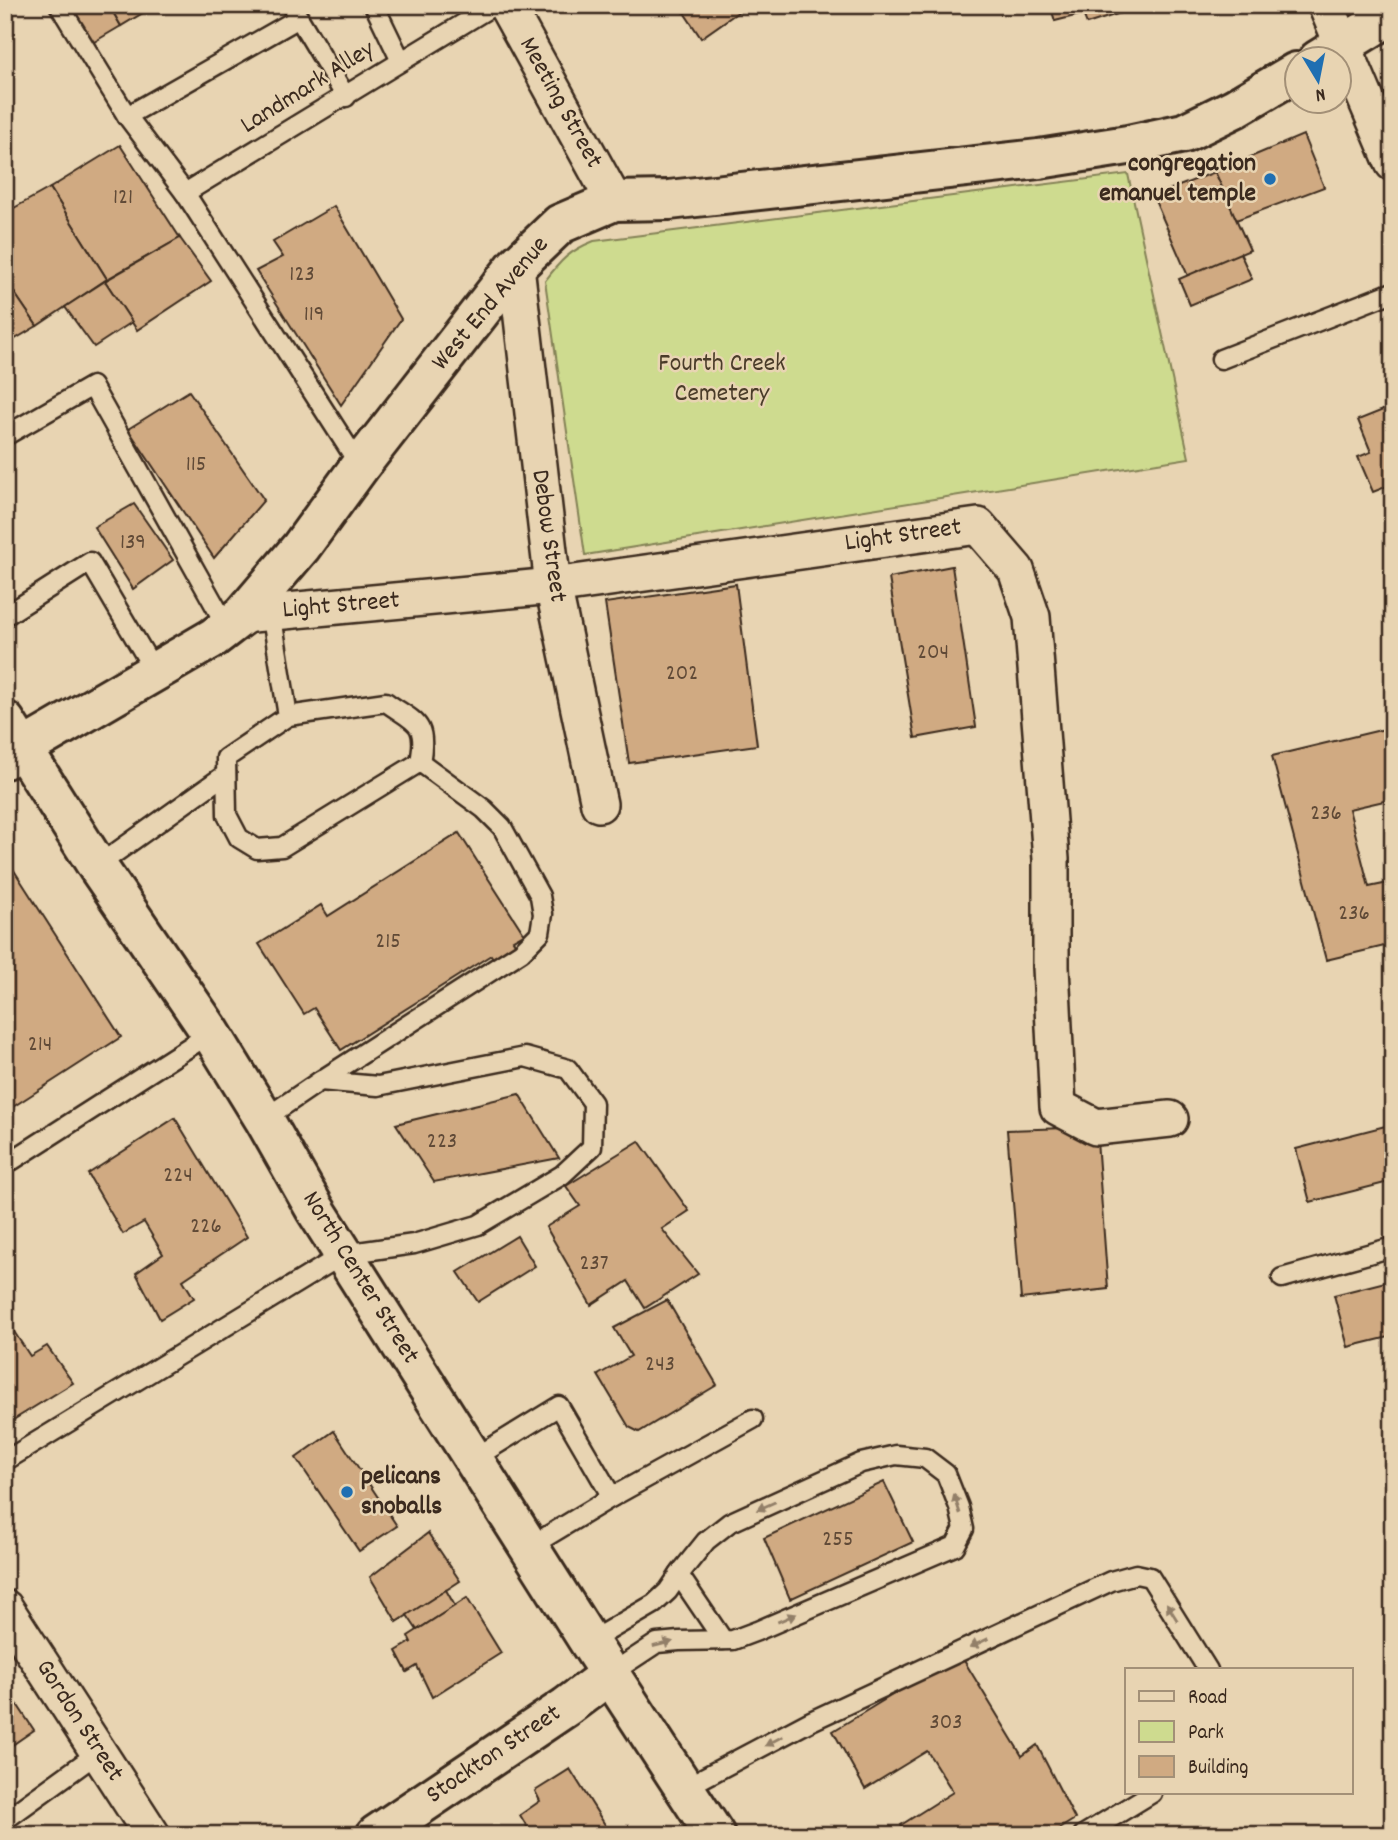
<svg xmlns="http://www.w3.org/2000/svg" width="1398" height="1840" viewBox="0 0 1398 1840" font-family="Dekko,sans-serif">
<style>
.green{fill:#cedb8f;stroke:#848256;stroke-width:2}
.building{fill:#d0aa82;stroke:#3b2a1e;stroke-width:2}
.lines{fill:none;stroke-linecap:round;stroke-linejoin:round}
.service-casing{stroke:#3b2a1e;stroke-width:23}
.minor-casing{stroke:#3b2a1e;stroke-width:40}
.tertiary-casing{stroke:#3b2a1e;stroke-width:44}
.secondary-casing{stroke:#3b2a1e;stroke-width:44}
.service{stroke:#e8d4b2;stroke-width:18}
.minor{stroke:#e8d4b2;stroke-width:35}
.tertiary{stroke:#e8d4b2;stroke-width:38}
.secondary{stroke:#e8d4b2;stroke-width:38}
.oneway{fill:#927f68}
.poi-dot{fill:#1f6fb2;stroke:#e8d4b2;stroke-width:2.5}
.labels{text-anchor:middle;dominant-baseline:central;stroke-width:5;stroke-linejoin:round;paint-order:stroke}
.number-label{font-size:23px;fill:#604a37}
.street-label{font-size:26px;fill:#3b2a1e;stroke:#e8d4b2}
.poi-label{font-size:26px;font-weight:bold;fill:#3b2a1e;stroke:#e8d4b2;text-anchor:end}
.park-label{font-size:26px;fill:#4a3c29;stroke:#e8d4b2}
</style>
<rect width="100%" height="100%" fill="#e8d4b2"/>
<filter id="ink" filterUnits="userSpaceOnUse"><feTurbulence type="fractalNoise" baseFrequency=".0143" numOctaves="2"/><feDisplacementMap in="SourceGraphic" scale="14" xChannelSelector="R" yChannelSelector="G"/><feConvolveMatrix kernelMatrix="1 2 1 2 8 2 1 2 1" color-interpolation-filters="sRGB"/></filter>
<g filter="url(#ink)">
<!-- green -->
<path class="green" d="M1128,174L1189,458L585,555L545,281C561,260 569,251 594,241Z"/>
<!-- building -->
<g class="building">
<polygon points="65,5 109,5 121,26 89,45"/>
<polygon points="109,5 156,5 121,26"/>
<polygon points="679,5 748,5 701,38"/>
<polygon points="1050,5 1145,5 1087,24 1083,14 1055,21"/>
<polygon points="1303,135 1324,187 1236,220 1215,172"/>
<polygon points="120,145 180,238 107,279 50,188"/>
<polygon points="1215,172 1250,250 1188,276 1153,196"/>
<polygon points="50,188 107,279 37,326 5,279 5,213"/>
<polygon points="334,206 401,319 341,405 256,271 283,257 273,242"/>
<polygon points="180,238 211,281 137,330 105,281"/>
<polygon points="1240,253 1252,279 1190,305 1179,279"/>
<polygon points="5,279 37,326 5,345"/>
<polygon points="105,281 132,322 94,347 65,307"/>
<polygon points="189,391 264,500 214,558 128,429"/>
<polygon points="1393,406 1393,484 1373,492 1358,457 1371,452 1358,420"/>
<polygon points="134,504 173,560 133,589 94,527"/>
<polygon points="952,566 976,727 915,738 889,578"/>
<polygon points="736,584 757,745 629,763 605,603"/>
<polygon points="1393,727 1393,799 1349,809 1369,887 1393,882 1393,944 1326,960 1272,756"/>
<polygon points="459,833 524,934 513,940 525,959 503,973 491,955 341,1050 314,1008 304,1014 259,944 321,905 328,916"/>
<polygon points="8,861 121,1037 5,1112 5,863"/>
<polygon points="519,1094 559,1158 434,1182 396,1124"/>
<polygon points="175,1118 247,1237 183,1280 194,1298 160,1319 136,1273 163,1254 144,1222 123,1234 88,1174"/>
<polygon points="1393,1124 1393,1181 1310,1202 1296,1149"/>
<polygon points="1096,1127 1108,1289 1021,1299 1007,1130"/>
<polygon points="639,1141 689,1211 662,1229 698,1274 645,1308 628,1281 591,1305 546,1227 580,1206 566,1186"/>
<polygon points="517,1236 535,1266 478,1302 458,1272"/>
<polygon points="1393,1280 1393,1336 1348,1347 1334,1295"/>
<polygon points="667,1300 717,1385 639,1432 629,1427 598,1375 631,1356 614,1328"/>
<polygon points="5,1318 30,1356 47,1346 73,1383 5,1425"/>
<polygon points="334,1431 397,1526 359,1551 296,1458"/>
<polygon points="884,1482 913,1542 790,1599 764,1538"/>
<polygon points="428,1533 460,1581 397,1622 370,1577"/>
<polygon points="446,1590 455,1606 417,1630 407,1615"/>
<polygon points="467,1598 501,1653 432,1697 417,1666 407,1672 396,1651 411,1642 408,1636"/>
<polygon points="960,1654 1022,1756 1037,1745 1075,1819 1049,1835 907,1835 901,1825 953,1792 927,1751 865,1789 833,1731"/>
<polygon points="5,1686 34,1730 5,1750"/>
<polygon points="570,1769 607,1828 595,1835 532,1835 520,1815 540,1801 535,1791"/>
</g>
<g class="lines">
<!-- service casing -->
<g class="service-casing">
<g id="service">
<polyline points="59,5 127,116 185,193 360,466"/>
<polyline points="291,5 346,97"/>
<polyline points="374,5 401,61"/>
<polyline points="127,116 299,18"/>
<path d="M185,193C288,131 391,68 494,5"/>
<polyline points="1221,359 1393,292"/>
<polyline points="5,436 92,386 227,627"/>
<polyline points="5,616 90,562 155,672"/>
<path d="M288,716L386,702C415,723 428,721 420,762"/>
<polyline points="97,866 226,774"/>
<polyline points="264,1119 320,1081 521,952 540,933 543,914 540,896 502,827 484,809 420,762 282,847 257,849 239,838 227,815 226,758 288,716 271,612"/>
<polyline points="5,1165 211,1033"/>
<polyline points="1282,1278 1393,1247"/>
<polyline points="473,1459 559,1406 612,1497 529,1547"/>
<polyline points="5,1461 344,1254 414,1244 478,1225 562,1175 592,1147 593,1103 568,1069 525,1057 378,1086 320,1081"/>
<polyline points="612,1497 753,1419"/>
<polyline points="679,1575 723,1640"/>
<polyline points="589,1642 654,1604 668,1591 681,1572 706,1541 729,1523 861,1463 896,1455 925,1458 946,1474 959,1507 964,1529 955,1546 757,1631 733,1640 679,1641 657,1643 610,1674"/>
<polyline points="684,1788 809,1722 1111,1581 1136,1574 1150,1577 1208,1670"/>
<polyline points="5,1820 99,1752"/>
<polyline points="1083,1835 1152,1793"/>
</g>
</g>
<!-- minor casing -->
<g class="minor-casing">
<g id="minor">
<polyline points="506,5 614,201"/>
<polyline points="1326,5 1393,163"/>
<polyline points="516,266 553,586 599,804"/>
<polyline points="243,615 553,586 978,526 1016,570 1032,617 1051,859 1051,967 1058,1107 1096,1127 1170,1119"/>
<polyline points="5,1608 152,1835"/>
</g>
</g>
<!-- tertiary casing -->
<g class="tertiary-casing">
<polyline id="tertiary" points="376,1835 566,1707 610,1674"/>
</g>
<!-- secondary casing -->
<g class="secondary-casing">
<g id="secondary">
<polyline points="1318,60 1393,14"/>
<polyline points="5,721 97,866 211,1033 264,1119 315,1209 589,1642 715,1835"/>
<polyline points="5,759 213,638 243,615 301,547 360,466 516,266 560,224 614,201 669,200 1039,159 1128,145 1184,133 1235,108 1296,72"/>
</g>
</g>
<!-- service -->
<use href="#service" class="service"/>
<!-- minor -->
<use href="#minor" class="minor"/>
<!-- tertiary -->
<use href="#tertiary" class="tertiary"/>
<!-- secondary -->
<use href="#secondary" class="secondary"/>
</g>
<!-- one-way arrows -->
<defs><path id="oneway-solid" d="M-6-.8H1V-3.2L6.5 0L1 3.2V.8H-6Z" transform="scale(1.75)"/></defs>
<g class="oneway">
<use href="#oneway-solid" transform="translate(957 1504) rotate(-108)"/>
<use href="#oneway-solid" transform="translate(766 1506) rotate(156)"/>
<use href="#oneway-solid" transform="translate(1172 1612) rotate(-122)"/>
<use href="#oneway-solid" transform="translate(787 1618) rotate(-23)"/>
<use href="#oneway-solid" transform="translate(979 1643) rotate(155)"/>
<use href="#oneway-solid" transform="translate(663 1644) rotate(-14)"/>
<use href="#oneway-solid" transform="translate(774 1741) rotate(152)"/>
</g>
</g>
<!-- markers -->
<g class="poi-dot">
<circle cx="1270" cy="179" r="7"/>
<circle cx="347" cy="1492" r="7"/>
</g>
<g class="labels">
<!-- number labels -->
<g class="number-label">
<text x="123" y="198">121</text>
<text x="302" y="275">123</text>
<text x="314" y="315">119</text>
<text x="196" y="465">115</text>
<text x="133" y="543">139</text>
<text x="933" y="653">204</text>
<text x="682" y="674">202</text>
<text x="1326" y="814">236</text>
<text x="1354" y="914">236</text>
<text x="388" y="942">215</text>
<text x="40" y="1045">214</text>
<text x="442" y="1142">223</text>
<text x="178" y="1176">224</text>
<text x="206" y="1227">226</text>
<text x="594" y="1264">237</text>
<text x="660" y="1365">243</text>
<text x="838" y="1540">255</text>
<text x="946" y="1723">303</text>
</g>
<!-- street labels -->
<g class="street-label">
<text transform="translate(308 88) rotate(-32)">Landmark Alley</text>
<text transform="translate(560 103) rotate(61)">Meeting Street</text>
<text transform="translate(491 304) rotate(-50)">West End Avenue</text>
<text transform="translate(548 536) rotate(82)">Debow Street</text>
<text transform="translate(903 536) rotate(-8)">Light Street</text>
<text transform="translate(341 606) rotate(-5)">Light Street</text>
<text transform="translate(360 1278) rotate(58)">North Center Street</text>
<text transform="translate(79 1721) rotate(57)">Gordon Street</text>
<text transform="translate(494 1755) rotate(-34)">Stockton Street</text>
</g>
<!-- poi labels -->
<g class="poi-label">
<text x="1256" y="164">congregation<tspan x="1256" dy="30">emanuel temple</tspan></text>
<text x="361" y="1477" text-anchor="start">pelicans<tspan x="361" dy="30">snoballs</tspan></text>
</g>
<!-- park labels -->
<g class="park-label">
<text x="722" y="364">Fourth Creek<tspan x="722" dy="30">Cemetery</tspan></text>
</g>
</g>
<!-- margin -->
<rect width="1398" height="1840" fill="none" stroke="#e8d4b2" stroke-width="28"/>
<rect x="14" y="14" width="1370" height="1812" fill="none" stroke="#3b2a1e" stroke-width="2.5" filter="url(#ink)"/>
<!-- legend -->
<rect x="1125" y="1668" width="228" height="126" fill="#e8d4b2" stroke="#a39077" stroke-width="2"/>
<rect x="1139" y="1691" width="35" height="10" fill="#e8d4b2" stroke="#a39077" stroke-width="2"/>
<text x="1188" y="1703" font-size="21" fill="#3b2a1e">Road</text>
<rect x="1139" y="1721" width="35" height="21" fill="#cedb8f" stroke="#a39077" stroke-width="2"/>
<text x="1188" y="1738" font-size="21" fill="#3b2a1e">Park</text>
<rect x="1139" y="1756" width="35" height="21" fill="#d0aa82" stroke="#a39077" stroke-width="2"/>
<text x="1188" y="1773" font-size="21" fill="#3b2a1e">Building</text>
<!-- north arrow -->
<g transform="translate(1318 80) rotate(170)"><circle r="33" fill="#e8d4b2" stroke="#a39077" stroke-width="2"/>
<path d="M0-5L12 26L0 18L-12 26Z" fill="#1f6fb2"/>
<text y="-10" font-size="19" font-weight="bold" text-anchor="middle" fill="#3b2a1e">N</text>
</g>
</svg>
